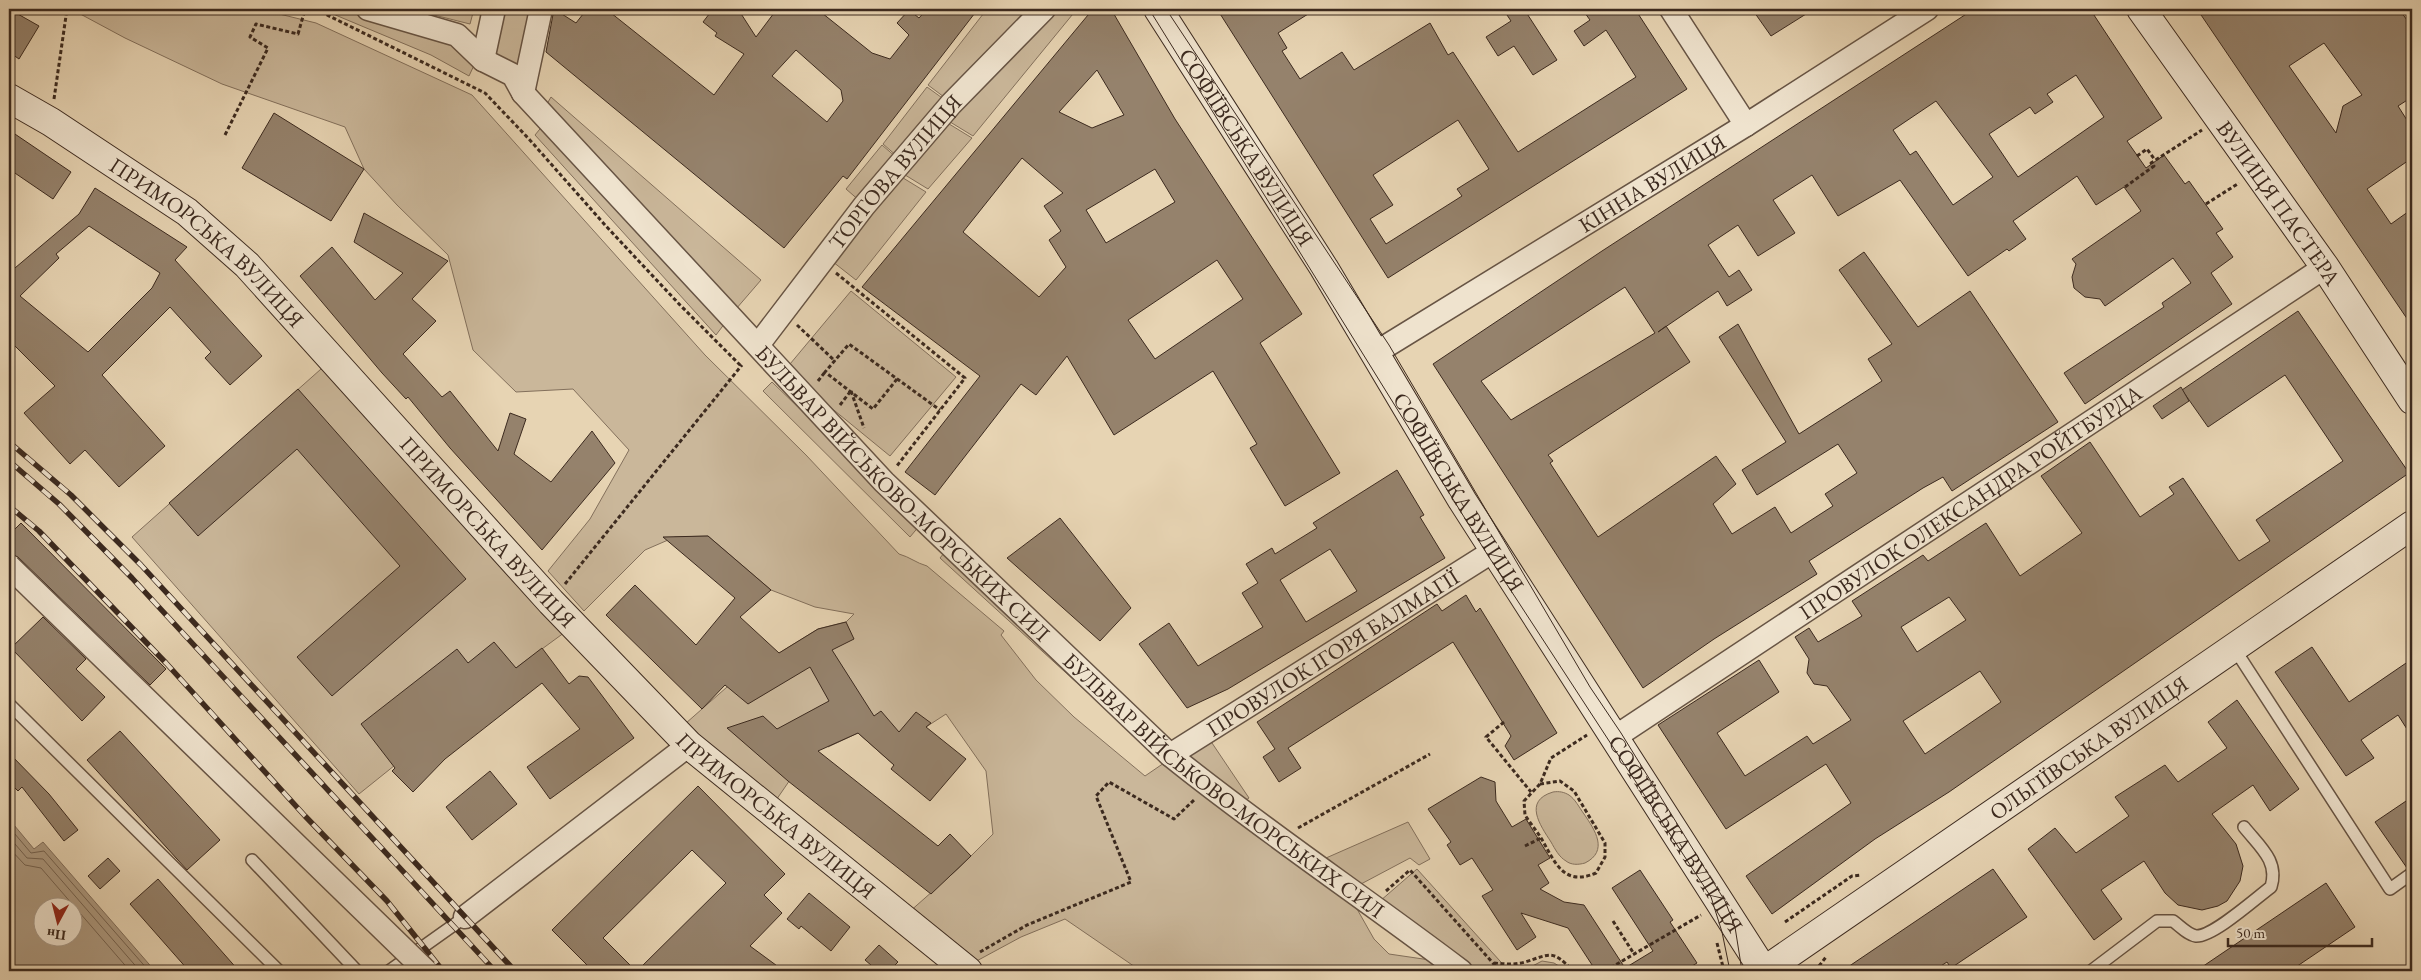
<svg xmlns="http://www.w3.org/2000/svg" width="2421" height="980" viewBox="0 0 2421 980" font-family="'EB Garamond',serif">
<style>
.green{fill:#cab79a;stroke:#83705c}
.water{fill:#ad9a81;stroke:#806d5a;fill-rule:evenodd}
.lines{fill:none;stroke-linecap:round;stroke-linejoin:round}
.shore{stroke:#746250;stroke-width:1}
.building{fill:#95826c;stroke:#3c2a1f;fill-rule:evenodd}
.lane-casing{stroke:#675444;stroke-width:14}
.street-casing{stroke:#675444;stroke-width:25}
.secondary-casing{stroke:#3c2a1f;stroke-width:30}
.path{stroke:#3c2a1f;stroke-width:3;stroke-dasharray:4 2.5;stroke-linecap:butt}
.lane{stroke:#efe3ce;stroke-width:11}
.street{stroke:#efe3ce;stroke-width:22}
.secondary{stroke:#efe3ce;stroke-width:28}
.tram{stroke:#3c2a1f;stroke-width:1}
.rail-casing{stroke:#3c2a1f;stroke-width:5.5}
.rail{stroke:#efe3ce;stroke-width:4;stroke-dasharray:11;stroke-linecap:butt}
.street-bridge-casing{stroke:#675444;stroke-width:25;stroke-linecap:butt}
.street-bridge{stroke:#efe3ce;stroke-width:22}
.labels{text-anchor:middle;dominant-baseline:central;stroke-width:4.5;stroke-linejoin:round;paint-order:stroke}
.street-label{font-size:22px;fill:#3c2a1f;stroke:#efe3ce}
</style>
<rect width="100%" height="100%" fill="#e7d4b3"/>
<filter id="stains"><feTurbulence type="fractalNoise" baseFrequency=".004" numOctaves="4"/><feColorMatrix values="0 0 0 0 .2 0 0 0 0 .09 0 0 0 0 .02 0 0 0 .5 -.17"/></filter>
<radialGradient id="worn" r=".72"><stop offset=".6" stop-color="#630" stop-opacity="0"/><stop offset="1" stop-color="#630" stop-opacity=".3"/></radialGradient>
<!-- green -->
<g class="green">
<path d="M71,9H259L316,23L472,95L705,355L806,455L899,554C910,557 916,563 927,566L1004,631L1001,635L1036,680L1074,717L1145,776L1164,763L1357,909L1374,939L1389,954L1430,960L1441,971H1141L1065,919L1021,937L971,964L908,913L959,868L993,834L986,771L946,714L926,727L894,765L858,733L828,747L826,744L805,758L770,809L677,731L727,687L752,670L818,629L846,622L854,614L815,607L771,590L708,536L675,537L645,550L584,611L548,571L590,519L629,450L573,389L516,392L473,350L448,255L397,205L364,169L345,127L222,84L125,38Z"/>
<polygon points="321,9 345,9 454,44 476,61 469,76 431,55"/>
<polygon points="410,9 474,9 470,24"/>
<polygon points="498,9 537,9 522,76 488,50"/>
<polygon points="987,9 1037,9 948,100 928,85"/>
<polygon points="1046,9 1077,9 973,136 942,117"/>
<polygon points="927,87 945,100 898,157 883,144"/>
<polygon points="551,97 761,280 736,309 544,109"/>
<polygon points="941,119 972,138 928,189 897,170"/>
<polygon points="544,124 728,319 716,335 535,135"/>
<polygon points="882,145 897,158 861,202 846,189"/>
<polygon points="895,173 926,192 856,280 828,258"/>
<polygon points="851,291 956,377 890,456 785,370"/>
<polygon points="330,361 572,627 516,668 359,794 132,537"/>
<polygon points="772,382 920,525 910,537 763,391"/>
<polygon points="948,548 1099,703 940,558"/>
<polygon points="1210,740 1249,798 1240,804 1182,758"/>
<path d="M1553,792C1559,791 1564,792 1569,795C1575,799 1579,807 1584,814C1595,830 1609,851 1585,863C1578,865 1571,865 1566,861C1559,857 1555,849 1551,842C1540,825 1523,801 1553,792Z"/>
<polygon points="1408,822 1430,859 1419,865 1410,858 1361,884 1326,858"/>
<polygon points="1417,869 1509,971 1474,971 1380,901"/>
<polygon points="1542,961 1554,963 1567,971 1523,971"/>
</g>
<!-- water -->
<path class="water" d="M9,819L34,849L43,842L155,971H9ZM42,908H72V938H42Z"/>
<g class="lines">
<!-- shore -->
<g class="shore">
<polyline points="9,827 31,853 44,851 149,971"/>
<polyline points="9,837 27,858 43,859 140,971"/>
<polyline points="9,848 25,865 41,868 130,971"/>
</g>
</g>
<!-- building -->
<g class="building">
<polygon points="9,9 39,26 19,59 9,52"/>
<path d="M554,9L576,23L587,9H606L714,95L744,54L715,36L717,33L703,22L713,9H738L756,37L777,9H817L872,53L890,59L909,35L897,23L909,10L919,18L927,9H978L847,179L843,176L784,248L546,52ZM796,50L841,90L843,101L827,122L772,76Z"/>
<path d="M1093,9H1111L1175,119L1302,314L1260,343L1340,473L1285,506L1250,448L1257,444L1213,371L1114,435L1067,356L1036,395L1021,384L935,495L905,472L980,376L862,287ZM1097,70L1124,115L1092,128L1059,112ZM1022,158L1063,193L1044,206L1061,231L1049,240L1066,267L1039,297L963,232ZM1155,169L1175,202L1106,243L1086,210ZM1217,260L1243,299L1155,359L1128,320Z"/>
<path d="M1217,9H1316L1278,33L1287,48L1282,51L1300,79L1342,52L1354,70L1430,23L1448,55L1453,52L1518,152L1636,77L1606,30L1584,46L1574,31L1590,20L1582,9H1635L1687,89L1388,278ZM1458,120L1489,169L1457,189L1462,196L1386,244L1370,219L1393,205L1373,175Z"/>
<polygon points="1503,9 1524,9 1557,60 1533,75 1514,46 1498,56 1486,37 1511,21"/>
<polygon points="1752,9 1814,9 1771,36"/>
<path d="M1974,9H2090L2162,118L2127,141L2146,168L2164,155L2185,184L2189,181L2223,229L2216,233L2233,257L2211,273L2232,304L2085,404L2064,373L2164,307L2162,303L2191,283L2173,258L2105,306L2100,299L2085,297L2074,288L2072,277L2076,264L2072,259L2141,211L2124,187L2096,205L2077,176L2013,221L2026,239L2009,251L2007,249L1968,276L1900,180L1838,216L1812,175L1773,200L1795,233L1758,256L1738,225L1708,245L1729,277L1739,270L1752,290L1727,306L1718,291L1658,332L1666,326L1690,362L1548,455L1553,461L1550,463L1598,537L1716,456L1736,484L1713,504L1732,534L1775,507L1791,533L1833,506L1825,494L1857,473L1838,444L1757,495L1742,470L1786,442L1719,337L1738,324L1799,434L1882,381L1868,359L1892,344L1839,270L1864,252L1918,327L1970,291L2058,422L1952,491L1943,477L1923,488L1809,561L1817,574L1714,639L1643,688L1433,364L1602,251ZM2076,75L2104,117L2018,177L1989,134L2030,107L2035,114L2053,102L2047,94ZM1936,101L1993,177L1953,205L1916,151L1910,155L1893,130ZM1625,287L1655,333L1511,420L1481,381Z"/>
<path d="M2197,9H2399L2412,27V97L2398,106L2412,128V158L2367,189L2391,224L2412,209V326ZM2324,43L2362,95L2343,106L2336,133L2289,66Z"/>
<polygon points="274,113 364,169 331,221 242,168"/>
<polygon points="9,130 71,172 53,199 9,169"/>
<path d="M95,188L187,247L175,260L262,356L230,385L205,358L211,352L170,307L102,375L165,446L119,487L85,450L70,464L24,413L55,386L9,340V273L79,214ZM89,226L160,273L152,288L88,352L20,296L59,258L56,254Z"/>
<polygon points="364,213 448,261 412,299 436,321 403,354 442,397 450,391 498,451 510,413 526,419 514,454 551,482 592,431 615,463 542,550 450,448 408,397 406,399 382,373 300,276 332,247 375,300 403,273 354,242"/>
<path d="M2298,311L2409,473L1949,792L1875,839L1772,914L1746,876L1851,803L1826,764L1726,829L1658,725L1759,660L1779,692L1717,733L1745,776L1807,736L1813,744L1851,720L1827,686L1814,684L1807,673L1809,659L1795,637L1809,628L1818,642L1862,616L1852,601L1923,555L1928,561L1986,523L2020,576L2082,533L2041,476L2090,442L2140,517L2174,494L2169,487L2183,478L2239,561L2270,541L2256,520L2343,461L2285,375L2208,427L2182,390ZM1949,597L1966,620L1917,652L1901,627ZM1980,671L2001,702L1925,754L1903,721Z"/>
<polygon points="2181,387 2189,401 2162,419 2153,406"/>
<polygon points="298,389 466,579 332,696 297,657 400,566 297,449 198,536 169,503"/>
<path d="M1397,470L1424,515L1420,517L1445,558L1228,689L1187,708L1139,644L1169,623L1198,666L1263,627L1242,593L1258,583L1246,564L1272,548L1275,554L1317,528L1313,523ZM1330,549L1357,591L1306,622L1280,580Z"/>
<polygon points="1060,518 1131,608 1100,641 1007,558"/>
<polygon points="21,523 166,669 150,685 18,557 9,553 9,535"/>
<polygon points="708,536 771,590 740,617 779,653 818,629 846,622 854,639 832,650 874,716 881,711 899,732 916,712 931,723 926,727 966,759 930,801 891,769 894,765 858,733 818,751 938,846 950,834 971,856 931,894 788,781 727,728 763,716 777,729 829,701 810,667 748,704 725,685 702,709 606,615 635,585 696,645 735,598 663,537"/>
<polygon points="1466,595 1476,612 1480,608 1557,733 1514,760 1505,746 1511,736 1453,642 1288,748 1301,768 1279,782 1263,757 1275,749 1257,722 1437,604 1442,611"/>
<polygon points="43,617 86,659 76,669 105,697 82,721 11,648"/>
<polygon points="494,642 516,668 542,648 569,684 579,676 588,677 634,738 550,799 527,767 580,729 542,683 445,759 413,792 392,771 395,768 361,724 457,649 468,663"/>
<polygon points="2312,647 2349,702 2412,659 2412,737 2398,715 2361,740 2374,758 2346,776 2275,672"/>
<polygon points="2237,700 2299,789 2270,811 2253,785 2212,814 2236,844 2243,866 2240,881 2227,901 2218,906 2202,910 2178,905 2165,893 2144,861 2101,890 2122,919 2094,940 2028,849 2055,828 2076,853 2129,816 2115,797 2165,765 2178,782 2227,748 2208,722"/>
<polygon points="120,731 220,840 187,870 87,760"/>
<polygon points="9,753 49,794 78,830 64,841 22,787 18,791 9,782"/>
<polygon points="490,771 517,804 472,840 446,807"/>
<polygon points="1481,777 1495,782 1496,801 1512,827 1526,819 1550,858 1538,865 1549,883 1540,889 1564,902 1584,905 1625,968 1653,951 1612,888 1640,870 1673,920 1670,922 1697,963 1684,971 1596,971 1568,928 1521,913 1536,937 1517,950 1482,896 1493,890 1472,858 1460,865 1447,845 1451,842 1428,809"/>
<polygon points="698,786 785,874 764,895 782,913 750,946 784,971 637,971 726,883 692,850 603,938 636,971 593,971 552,930"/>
<polygon points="2412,797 2412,867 2407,868 2375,822"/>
<polygon points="108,858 120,871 100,889 88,876"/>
<polygon points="1993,869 2027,917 1951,968 1947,962 1933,971 1842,971"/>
<polygon points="158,879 239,971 189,971 130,904"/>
<polygon points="2326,883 2355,927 2290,971 2196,971"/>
<polygon points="809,893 850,927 831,951 801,926 799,929 787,919"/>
<polygon points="879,945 898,962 889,971 878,971 865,960"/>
</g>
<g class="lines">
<!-- lane casing -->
<g class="lane-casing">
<g id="lane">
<polyline points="2234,648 2390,889 2411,874"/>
<polyline points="9,704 279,971"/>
<polyline points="252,860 357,971"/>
<polyline points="389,971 465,917"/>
<path d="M2091,971L2157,921H2173C2180,926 2188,935 2196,936C2213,937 2256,898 2271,887C2279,861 2260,847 2244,827"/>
</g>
</g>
<!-- street casing -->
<g class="street-casing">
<g id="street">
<path id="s1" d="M368,9L457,35L483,60L513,75L523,93L884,482L1170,755C1264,831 1365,898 1461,971"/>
<polyline points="1671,9 1746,125"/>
<polyline points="483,60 494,9"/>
<polyline points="523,93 541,9"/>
<path id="s2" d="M758,345L864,206L951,104L1044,9"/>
<path id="s3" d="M1375,353L1746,125L1927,9"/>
<path id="s4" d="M1615,737L2325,267"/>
<path id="s5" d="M1170,755L1495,550"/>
<polyline points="465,917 689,745"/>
</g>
</g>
<!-- secondary casing -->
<g class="secondary-casing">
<g id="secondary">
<path id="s6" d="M1158,9L1324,268L1462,500L1764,971"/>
<path id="s7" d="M2141,9L2325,267L2412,400"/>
<path id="s8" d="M9,98L51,122L187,212L247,265L551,602L689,745L968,971"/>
<path id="s9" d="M1764,971L2412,525"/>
</g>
</g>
<!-- path -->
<g class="path">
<polyline points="315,9 485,93 529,139 605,225 680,305 741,366"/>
<polyline points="54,99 67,9"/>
<polyline points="225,135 268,48 250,37 256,24 298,34 304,13 295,9"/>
<polyline points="2137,156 2147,149 2155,160"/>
<polyline points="2125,187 2154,166 2151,163 2202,130"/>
<polyline points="2206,204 2239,183"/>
<polyline points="836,273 965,378 896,467"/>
<polyline points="797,325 835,361"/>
<polyline points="897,379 873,409 825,372 849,344 940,410"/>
<polyline points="818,381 825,372"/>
<polyline points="851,391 864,428"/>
<polyline points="840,405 850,392"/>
<polyline points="565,584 742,365"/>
<polyline points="1504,722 1486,737 1531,792"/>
<path d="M1540,784L1560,781L1574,791L1605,843V857L1596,873C1563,887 1555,862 1541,838C1536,830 1530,823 1525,815L1524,801L1540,784L1551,758L1587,735"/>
<polyline points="1298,828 1430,754"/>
<polyline points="1525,846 1541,838"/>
<polyline points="1386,891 1410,870 1500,971"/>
<polyline points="1613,921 1634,954"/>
<polyline points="1785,922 1852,876 1861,875"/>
<polyline points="1717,943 1724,971"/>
<polyline points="980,952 1027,925 1131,882 1096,796 1109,782 1174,819 1194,800"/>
<path d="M1494,963C1504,964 1515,965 1525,962C1551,954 1552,949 1573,971"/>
<polyline points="1819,966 1826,957"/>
<polyline points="1605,971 1701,915"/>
</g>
<!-- lane -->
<use href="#lane" class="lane"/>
<!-- street -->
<use href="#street" class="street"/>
<!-- secondary -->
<use href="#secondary" class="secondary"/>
<!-- tram -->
<g class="tram">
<polyline points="1149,9 1487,554 1711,897 1722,932 1730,971"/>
<polyline points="1166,9 1389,345 1590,687 1621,733 1725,901 1735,927 1742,971"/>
</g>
<!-- rail casing -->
<g class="rail-casing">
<g id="rail">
<polyline points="9,442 71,495 141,565 515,971"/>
<polyline points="9,461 59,504 132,578 495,971"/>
<polyline points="9,506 39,531 166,663 305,816 387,901 443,971"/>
</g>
</g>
<!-- rail -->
<use href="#rail" class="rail"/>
<!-- street-bridge casing -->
<g class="street-bridge-casing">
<polyline id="street-bridge" points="9,566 426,971"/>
</g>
<!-- street-bridge -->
<use href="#street-bridge" class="street-bridge"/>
</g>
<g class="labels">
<!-- street labels -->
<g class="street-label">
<text stroke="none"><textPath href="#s6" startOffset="164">СОФІЇВСЬКА ВУЛИЦЯ</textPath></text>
<text stroke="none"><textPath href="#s2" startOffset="221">ТОРГОВА ВУЛИЦЯ</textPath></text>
<text stroke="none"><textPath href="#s3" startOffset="325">КІННА ВУЛИЦЯ</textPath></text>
<text stroke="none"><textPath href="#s7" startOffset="238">ВУЛИЦЯ ПАСТЕРА</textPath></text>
<text stroke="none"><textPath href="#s8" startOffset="246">ПРИМОРСЬКА ВУЛИЦЯ</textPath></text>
<text stroke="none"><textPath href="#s6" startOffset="569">СОФІЇВСЬКА ВУЛИЦЯ</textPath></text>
<text stroke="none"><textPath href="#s1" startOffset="735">БУЛЬВАР ВІЙСЬКОВО-МОРСЬКИХ СИЛ</textPath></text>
<text stroke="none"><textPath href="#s4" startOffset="426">ПРОВУЛОК ОЛЕКСАНДРА РОЙТБУРДА</textPath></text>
<text stroke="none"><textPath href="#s8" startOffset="651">ПРИМОРСЬКА ВУЛИЦЯ</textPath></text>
<text stroke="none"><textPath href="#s5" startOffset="192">ПРОВУЛОК ІГОРЯ БАЛМАГІЇ</textPath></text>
<text stroke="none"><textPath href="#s9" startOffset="394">ОЛЬГІЇВСЬКА ВУЛИЦЯ</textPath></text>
<text stroke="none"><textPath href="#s1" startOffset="1170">БУЛЬВАР ВІЙСЬКОВО-МОРСЬКИХ СИЛ</textPath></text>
<text stroke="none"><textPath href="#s8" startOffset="1056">ПРИМОРСЬКА ВУЛИЦЯ</textPath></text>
<text stroke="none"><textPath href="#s6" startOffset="974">СОФІЇВСЬКА ВУЛИЦЯ</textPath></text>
</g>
</g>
<!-- margin -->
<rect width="2421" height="980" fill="none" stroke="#e7d4b3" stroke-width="30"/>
<rect x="10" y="10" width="2401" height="960" fill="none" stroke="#3c2a1f" stroke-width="2.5"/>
<rect x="15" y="15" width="2391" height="950" fill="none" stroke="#3c2a1f"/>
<!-- north arrow -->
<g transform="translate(58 922) rotate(187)"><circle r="24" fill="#efe3ce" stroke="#a79988"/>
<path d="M0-4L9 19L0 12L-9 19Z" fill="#8f2418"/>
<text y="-8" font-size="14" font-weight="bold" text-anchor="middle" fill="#3c2a1f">Пн</text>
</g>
<!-- scale -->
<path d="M2228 938v8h144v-8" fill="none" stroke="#3c2a1f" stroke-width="2.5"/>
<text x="2236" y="938" font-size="15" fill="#3c2a1f" stroke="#efe3ce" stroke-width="4" paint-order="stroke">50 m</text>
<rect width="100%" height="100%" filter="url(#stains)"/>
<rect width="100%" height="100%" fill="url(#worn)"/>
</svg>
